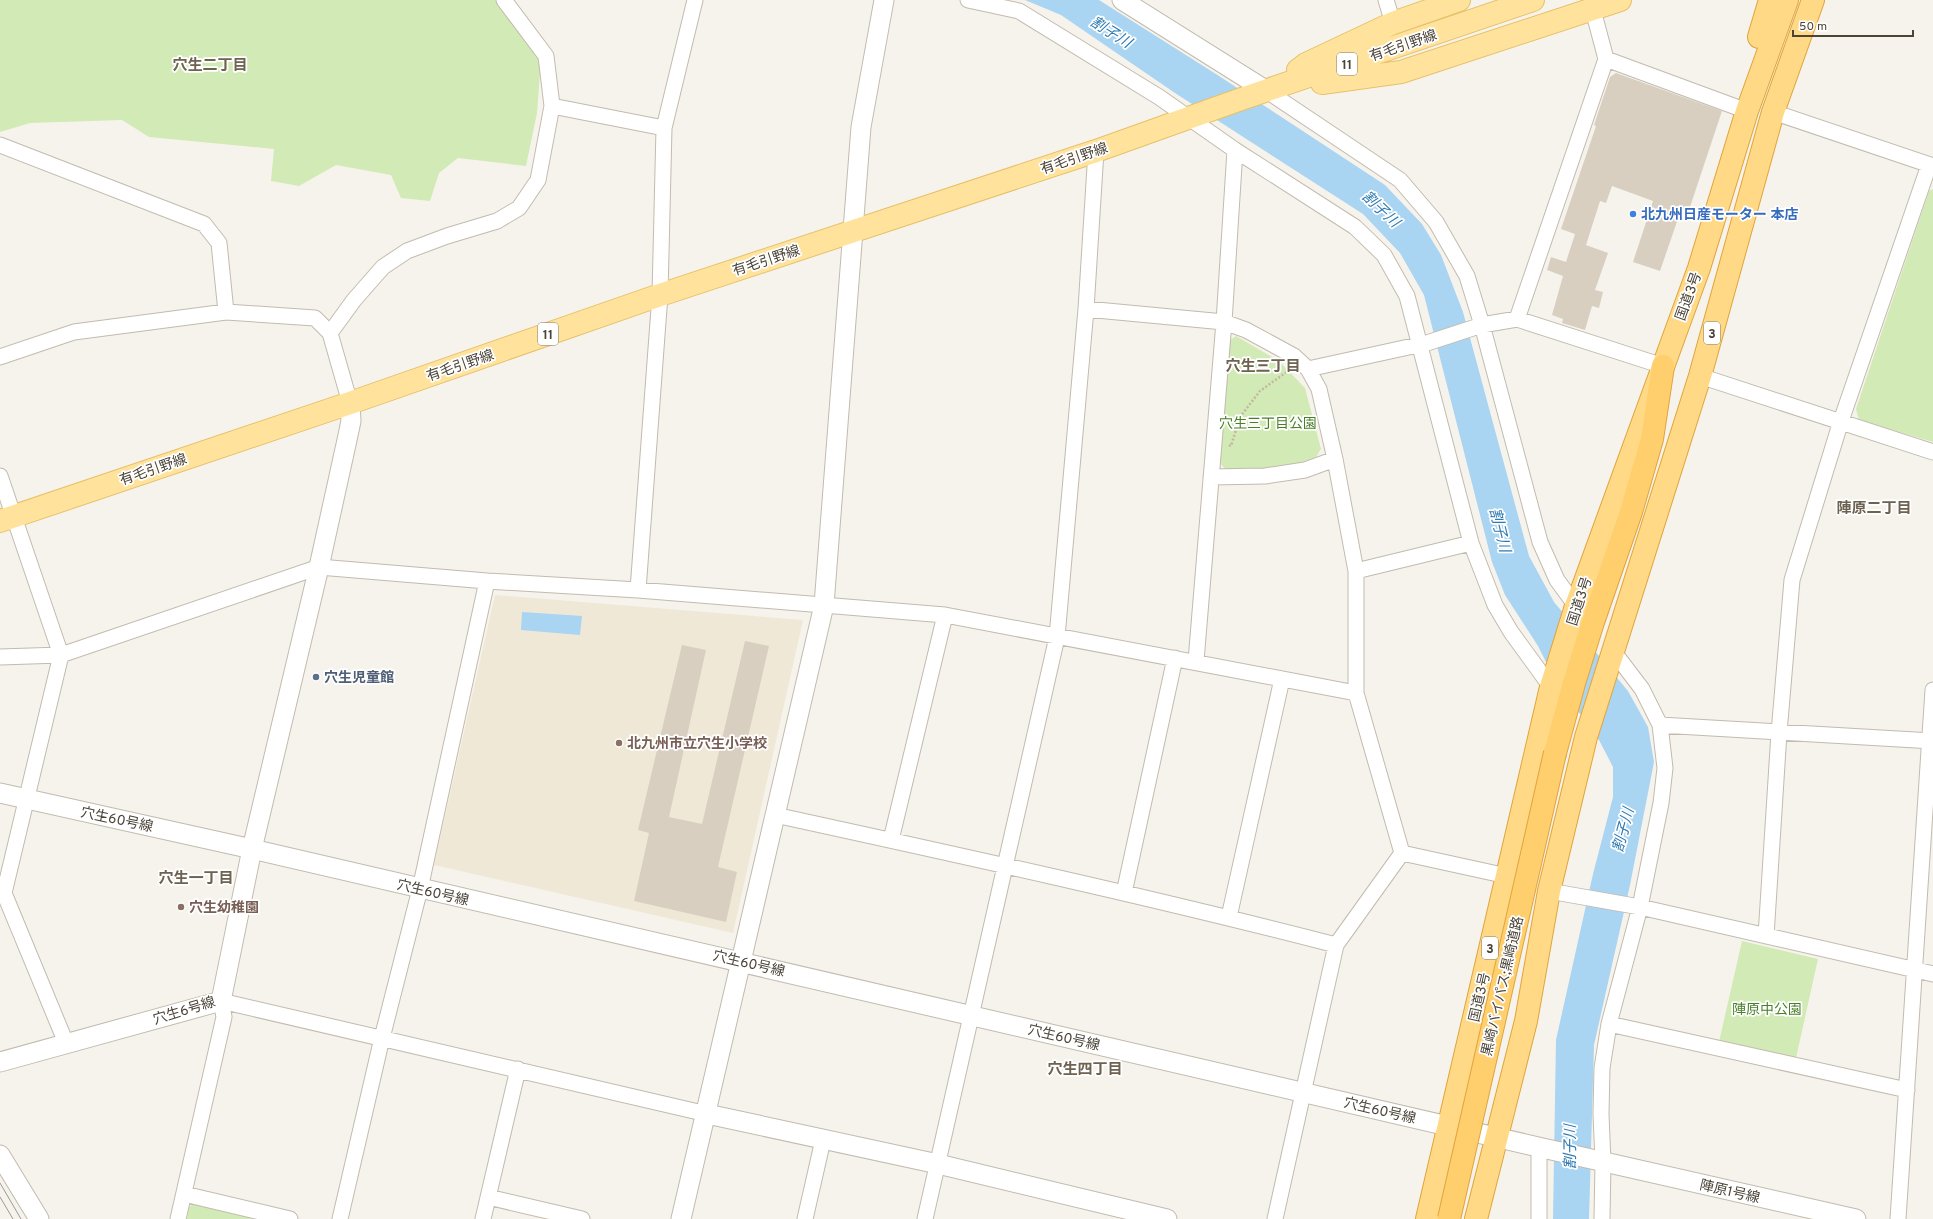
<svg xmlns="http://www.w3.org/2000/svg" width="1933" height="1219" font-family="Overpass,'Noto Sans JP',sans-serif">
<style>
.education{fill:#efe8d6}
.green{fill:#d2eab5}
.water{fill:#a9d4f2}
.building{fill:#d8cfc1}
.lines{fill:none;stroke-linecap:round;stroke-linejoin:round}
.minor-casing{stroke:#c2bbae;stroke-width:17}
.tertiary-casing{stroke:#c2bbae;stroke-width:21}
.primary-casing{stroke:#e6c16a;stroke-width:24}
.trunk-casing{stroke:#e0a43c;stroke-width:24}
.motorway-casing{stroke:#e0a43c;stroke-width:24}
.path{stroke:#c4b79f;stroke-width:2.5;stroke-dasharray:2 2;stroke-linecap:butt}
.minor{stroke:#fff;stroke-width:15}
.tertiary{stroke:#fff;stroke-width:19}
.primary{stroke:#ffe39c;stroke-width:22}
.trunk{stroke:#ffd985;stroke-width:22}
.motorway{stroke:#ffcf6e;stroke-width:22}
.tram{stroke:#9a9a9a;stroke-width:1}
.motorway-bridge-casing{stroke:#e0a43c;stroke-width:24;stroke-linecap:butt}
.motorway-bridge{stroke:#ffcf6e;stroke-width:22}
.shop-dot{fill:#3f7fe0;stroke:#fff;stroke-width:1.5}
.service-dot{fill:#5c6f8a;stroke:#fff;stroke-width:1.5}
.education-dot{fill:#8d6e63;stroke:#fff;stroke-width:1.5}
.labels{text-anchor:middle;stroke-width:3.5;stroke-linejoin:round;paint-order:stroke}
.shield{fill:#fff;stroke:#817c74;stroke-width:1}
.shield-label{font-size:13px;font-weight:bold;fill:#4b4439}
.street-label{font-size:14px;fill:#4b4439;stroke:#fff}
.shop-label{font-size:14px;font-weight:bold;fill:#366cbe;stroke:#fff;text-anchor:start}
.park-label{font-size:14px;fill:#4a7f2a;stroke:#fff}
.service-label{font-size:14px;font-weight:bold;fill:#4e5e75;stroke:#fff;text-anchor:start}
.education-label{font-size:14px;font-weight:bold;fill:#785e54;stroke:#fff;text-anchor:start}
.water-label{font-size:15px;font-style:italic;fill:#2e7ab2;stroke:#fff}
.neighbourhood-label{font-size:15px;font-weight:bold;fill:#6e6250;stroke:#fff}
</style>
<rect width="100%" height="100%" fill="#f6f3ec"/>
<!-- education -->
<path class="education" d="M495,595L803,620L733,933L434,865Z"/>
<!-- green -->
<path class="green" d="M0,0H498L541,59L537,113L526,166L458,158L439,173L430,201L401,198L391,175L336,165L299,186L271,181L274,149L149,137L122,120L30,123L0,132Z
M1933,189V442L1859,420L1856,409L1929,191Z
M1236,336L1279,361L1305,388L1321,449L1316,457L1284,468L1226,470L1220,463L1229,341Z
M1742,941L1818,959L1796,1058L1719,1042Z
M194,1204L262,1219H187L189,1207Z"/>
<!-- water -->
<path class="water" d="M1025,0H1099L1219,76L1385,185L1422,224L1441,255L1463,312L1529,556L1554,602L1628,691L1648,727L1654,762L1630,885L1594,1045L1589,1219H1553L1556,1040L1593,874L1613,797V767L1599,740L1554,678L1538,646L1505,595L1492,562L1424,295L1400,253L1363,214L1175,93L1061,15Z
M522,612L582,616L580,635L521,630Z"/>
<!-- building -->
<path class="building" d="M1616,73L1722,111L1688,213L1681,210L1660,271L1633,262L1653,201L1612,186L1606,203L1600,201L1586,245L1608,253L1595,290L1603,292L1599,308L1592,306L1585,330L1562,323L1563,319L1552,315L1563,276L1547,270L1551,257L1566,262L1575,234L1561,229L1596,126L1594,125L1610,77Z
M745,641L769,646L718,867L737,872L726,922L634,901L649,833L638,830L682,645L706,650L669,817L702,824Z"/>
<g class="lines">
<!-- minor casing -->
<g class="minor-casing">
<path id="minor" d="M968,0L1019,11L1159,97L1235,150L1355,227L1384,255L1407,296L1471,543L1495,605L1511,632L1551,687
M1386,0L1393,23
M1606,59L1747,111
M1267,91L1400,180L1436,222L1467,276L1482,325L1540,542L1557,580L1576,606
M552,106L664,128
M1773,112L1933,166
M0,145L204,224L219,243L226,312
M1086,309L1224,322L1246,330L1294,356L1308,369L1319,389L1335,459L1356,571V693L1402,853L1336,945L1275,1219
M1517,319L1606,59L1593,10
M330,333L354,300L383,267L407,251L447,236L497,221L519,208L538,180L552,106L546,56L504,0
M0,357L74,332L226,312L315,318L330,333L350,403
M1308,369L1427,343L1482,325L1517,319L1663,366
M1700,376L1933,452
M0,476L61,655L4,893L66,1043
M1211,477L1265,476L1305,470L1335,459
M1356,571L1471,543
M638,590L660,295L664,128L695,0
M0,657L61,655L319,567L487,581L638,590L945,615L1356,693
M1196,661L1224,322L1235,150
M1660,725L1933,741
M775,815C963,856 1150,897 1336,945
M891,840L945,615
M1402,853L1507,876
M1549,891L1640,907L1933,974
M1124,893L1175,658
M1229,917L1282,679
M1766,936L1779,733L1792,580L1841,421L1929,165
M1609,1024L1907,1090
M184,1194L290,1219
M488,1197L582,1219
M178,1219L224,1017L221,1001L707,1114
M340,1219L382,1038L420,889L487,581
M483,1219L518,1069
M805,1219L823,1140
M925,1219L1057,637L1086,309L1096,151
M1539,1219V1147
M1602,1219L1603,1162L1601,1114L1602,1068L1609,1024L1640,907L1661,803L1665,768L1660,725L1642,689L1613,651
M1898,1219L1933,690"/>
</g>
<!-- tertiary casing -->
<g class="tertiary-casing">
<path id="tertiary" d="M1122,0L1267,91
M0,793L252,849L1547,1149L1856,1219
M0,1062L221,1001L252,849L319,567L347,440L351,421L350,403
M707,1114L938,1164L1167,1219
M0,1155L39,1219
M681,1219L824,605L861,127L884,0"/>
</g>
<!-- primary casing -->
<g class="primary-casing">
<path id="primary" d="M1298,70L1306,64L1393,23L1459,0
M1322,83L1401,72L1620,0
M0,521L350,403L660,295L1096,151L1247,97L1533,0"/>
</g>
<!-- trunk casing -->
<g class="trunk-casing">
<path id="trunk" d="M1759,37L1770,0
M1427,1219L1551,687L1576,606L1699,268L1747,111L1787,0
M1476,1219L1526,1021L1549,891L1586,737L1700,376L1773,112L1813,0"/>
</g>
<!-- motorway casing -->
<g class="motorway-casing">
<path id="motorway" d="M1555,753L1574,683L1593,622L1631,512L1652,439L1663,366"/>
</g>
<!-- path -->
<path class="path" d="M1229,445L1231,446L1240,417L1260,391L1288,371"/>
<!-- minor -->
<use href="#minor" class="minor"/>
<!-- tertiary -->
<use href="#tertiary" class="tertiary"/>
<!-- primary -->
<use href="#primary" class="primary"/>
<!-- trunk -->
<use href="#trunk" class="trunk"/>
<!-- motorway -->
<use href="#motorway" class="motorway"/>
<!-- tram -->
<path class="tram" d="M0,1183L21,1219
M0,1197L13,1219"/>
<!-- motorway-bridge casing -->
<g class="motorway-bridge-casing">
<path id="motorway-bridge" d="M1449,1219L1555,753"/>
</g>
<!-- motorway-bridge -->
<use href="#motorway-bridge" class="motorway-bridge"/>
</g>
<!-- markers -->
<circle class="shop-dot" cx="1633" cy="214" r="4"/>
<circle class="service-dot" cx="316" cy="677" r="4"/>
<g class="education-dot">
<circle cx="619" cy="743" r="4"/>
<circle cx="181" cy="907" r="4"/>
</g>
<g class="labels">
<!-- shield labels -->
<g class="shield">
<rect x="1337" y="53" width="20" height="22" rx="3"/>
<rect x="1704" y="322" width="16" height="22" rx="3"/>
<rect x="538" y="323" width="20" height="22" rx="3"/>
<rect x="1482" y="937" width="16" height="22" rx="3"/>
</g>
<g class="shield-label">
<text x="1347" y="69">11</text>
<text x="1712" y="338">3</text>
<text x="548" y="339">11</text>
<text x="1490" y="953">3</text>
</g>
<!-- street labels -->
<g class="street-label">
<text transform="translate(1403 45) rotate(-19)" y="5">有毛引野線</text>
<text transform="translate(1074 158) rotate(-19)" y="5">有毛引野線</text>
<text transform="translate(766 260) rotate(-18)" y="5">有毛引野線</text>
<text transform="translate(1688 296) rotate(-70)" y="5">国道3号</text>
<text transform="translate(460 365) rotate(-19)" y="5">有毛引野線</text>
<text transform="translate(153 469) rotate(-19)" y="5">有毛引野線</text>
<text transform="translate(1579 601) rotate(-72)" y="5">国道3号</text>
<text transform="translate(117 819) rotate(12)" y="5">穴生60号線</text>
<text transform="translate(433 892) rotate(13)" y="5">穴生60号線</text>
<text transform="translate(749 963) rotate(13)" y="5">穴生60号線</text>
<text transform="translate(1502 986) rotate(-77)" y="5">黒崎バイパス;黒崎道路</text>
<text transform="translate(1479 997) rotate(-77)" y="5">国道3号</text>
<text transform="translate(184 1010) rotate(-17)" y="5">穴生6号線</text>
<text transform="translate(1064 1037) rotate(13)" y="5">穴生60号線</text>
<text transform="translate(1380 1110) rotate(13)" y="5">穴生60号線</text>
<text transform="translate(1730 1191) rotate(13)" y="5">陣原1号線</text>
</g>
<!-- shop labels -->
<g class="shop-label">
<text x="1641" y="219">北九州日産モーター 本店</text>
</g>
<!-- park labels -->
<g class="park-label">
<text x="1268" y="428">穴生三丁目公園</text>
<text x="1767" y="1014">陣原中公園</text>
</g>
<!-- service labels -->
<g class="service-label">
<text x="324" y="682">穴生児童館</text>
</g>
<!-- education labels -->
<g class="education-label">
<text x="627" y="748">北九州市立穴生小学校</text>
<text x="189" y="912">穴生幼稚園</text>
</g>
<!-- water labels -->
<g class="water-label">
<text transform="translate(1111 32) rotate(32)" y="5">割子川</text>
<text transform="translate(1381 209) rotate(43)" y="5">割子川</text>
<text transform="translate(1500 530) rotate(76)" y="5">割子川</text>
<text transform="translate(1623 830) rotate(-75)" y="5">割子川</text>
<text transform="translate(1570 1147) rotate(-90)" y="5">割子川</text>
</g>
<!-- neighbourhood labels -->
<g class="neighbourhood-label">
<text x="210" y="70">穴生二丁目</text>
<text x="1263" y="371">穴生三丁目</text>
<text x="1874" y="513">陣原二丁目</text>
<text x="196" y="883">穴生一丁目</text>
<text x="1085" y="1074">穴生四丁目</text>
</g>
</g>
<!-- scale -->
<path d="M1793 30v6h120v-6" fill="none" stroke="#4b4439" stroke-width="2"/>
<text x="1799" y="30" font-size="12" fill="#4b4439" stroke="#ffffff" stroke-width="3" paint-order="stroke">50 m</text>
</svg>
